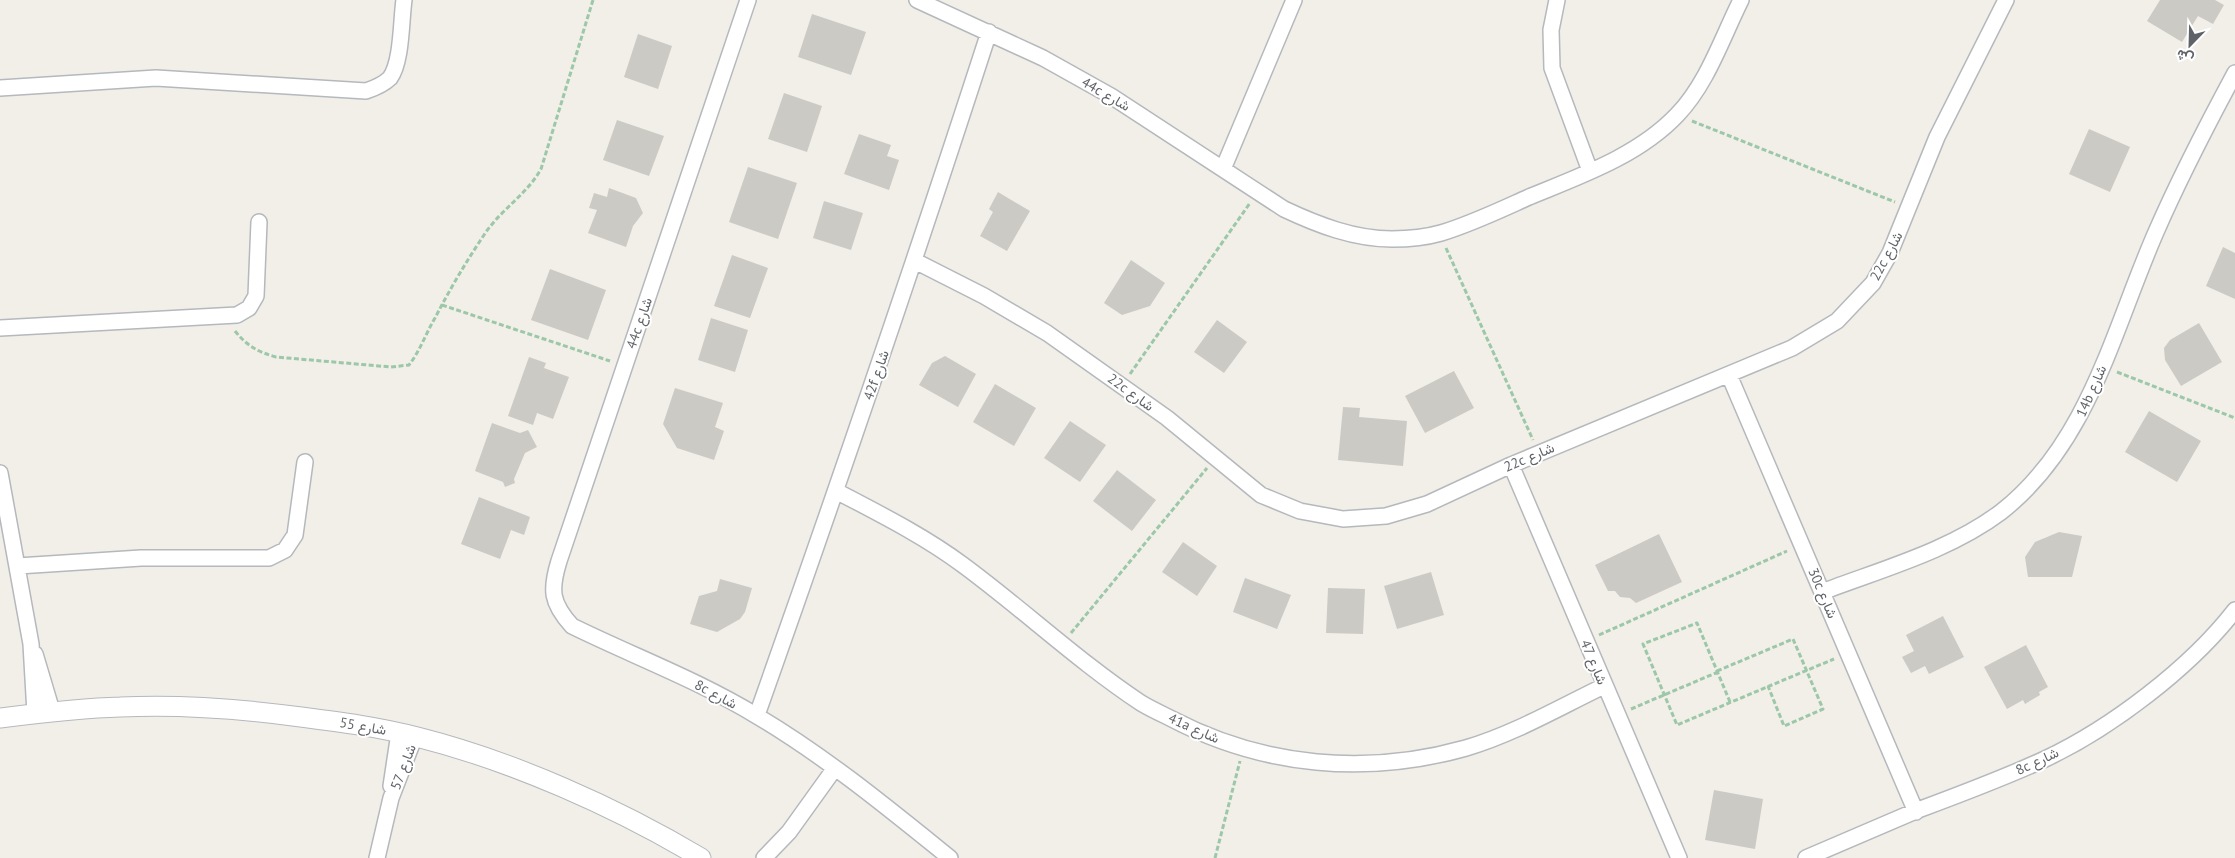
<svg xmlns="http://www.w3.org/2000/svg" width="2235" height="858" font-family="'PT Sans',Vazirmatn,sans-serif">
<style>
.building{fill:#cccac5}
.lines{fill:none;stroke-linecap:round;stroke-linejoin:round}
.minor-casing{stroke:#b5b8bc;stroke-width:18}
.tertiary-casing{stroke:#b5b8bc;stroke-width:21}
.path{stroke:#9cc7a9;stroke-width:3;stroke-dasharray:5 2.5;stroke-linecap:butt}
.minor{stroke:#fff;stroke-width:15}
.tertiary{stroke:#fff;stroke-width:19}
.labels{text-anchor:middle;stroke-width:4;stroke-linejoin:round;paint-order:stroke}
.street-label{font-size:14px;fill:#5f6368;stroke:#fff}
</style>
<rect width="100%" height="100%" fill="#f1efe8"/>
<!-- building -->
<path class="building" d="M2160,0H2215L2224,5L2213,24L2198,16L2182,42L2147,21Z
M812,14L866,32L851,75L798,57Z
M638,34L672,46L658,89L624,77Z
M784,93L822,106L807,152L768,139Z
M617,120L664,136L649,176L603,160Z
M2089,129L2130,147L2110,192L2069,174Z
M859,134L891,145L887,156L899,160L889,190L844,174Z
M748,167L797,183L778,239L729,222Z
M609,188L636,198L643,213L633,226L626,247L588,233L597,210L589,208L594,193L607,197Z
M998,192L1030,211L1007,251L980,236L993,212L989,209Z
M824,201L863,213L851,250L813,238Z
M2223,247L2235,253V299L2206,286Z
M732,255L768,268L750,318L714,306Z
M1131,260L1165,283L1150,306L1122,315L1104,303Z
M550,269L606,290L588,340L531,320Z
M711,318L748,330L735,372L698,360Z
M1217,320L1247,342L1224,373L1194,352Z
M2199,323L2222,362L2181,386L2165,360L2164,348L2170,340Z
M945,356L976,374L958,407L919,385L932,363Z
M529,357L546,363L544,368L569,377L553,419L537,413L533,425L508,416Z
M1454,371L1474,408L1425,433L1405,396Z
M995,384L1036,408L1014,446L973,422Z
M675,388L723,403L715,427L724,431L714,460L677,448L663,424Z
M1343,407L1360,408L1359,417L1407,421L1403,466L1338,460Z
M2149,411L2201,441L2177,482L2125,452Z
M1070,421L1106,445L1080,482L1044,458Z
M492,423L520,433L528,430L537,447L525,453L514,479L515,483L505,487L503,482L475,471Z
M1117,470L1156,500L1132,531L1093,501Z
M479,497L530,517L524,535L511,530L500,559L461,544Z
M2059,532L2082,536L2072,577H2028L2025,557L2035,542Z
M1659,534L1682,582L1636,603L1630,598L1620,597L1615,591H1608L1595,565Z
M1183,542L1217,566L1197,596L1162,572Z
M1431,572L1444,615L1397,629L1384,586Z
M1245,578L1291,595L1277,629L1233,612Z
M720,579L752,588L745,612L740,619L717,632L690,624L699,596L717,591Z
M1328,588L1365,589L1363,634L1326,633Z
M1943,616L1964,657L1929,674L1925,666L1911,673L1902,657L1914,651L1906,635Z
M2026,645L2048,687L2039,692L2040,695L2025,704L2023,700L2007,709L1984,667Z
M1714,790L1763,799L1755,849L1705,840Z"/>
<g class="lines">
<!-- minor casing -->
<g class="minor-casing">
<path id="minor" d="M748,0L559,561C550,590 551,603 572,626C633,656 698,680 757,716C826,757 888,808 950,858
M917,0L1043,58L1111,96L1284,209C1318,225 1354,239 1392,239C1407,239 1427,237 1441,233C1471,224 1500,210 1529,197C1580,176 1638,156 1677,115C1707,84 1722,38 1741,0
M1557,0L1551,30L1552,68L1590,171
M0,88L156,78L366,91C375,88 383,85 390,78C402,62 401,20 404,0
M1223,169L1294,0
M915,261L984,296L1047,333L1167,418L1261,495L1300,511L1343,519L1386,516L1427,504L1511,465L1792,348L1837,321L1873,283L1890,253L1937,137L2006,0
M0,328L237,315L249,308L256,296L259,222
M1729,375L1916,812
M1511,465L1679,858
M0,473L31,644L35,713
M836,491C880,514 924,536 963,565C1024,610 1079,662 1141,703C1151,709 1162,714 1172,719C1264,767 1367,776 1466,748C1514,734 1560,707 1604,686
M18,566L141,558H269L285,550L295,535L305,462
M1822,592C1882,569 1949,551 2001,512C2089,443 2113,330 2156,232C2180,177 2207,125 2235,73
M35,654L52,711
M757,715C837,489 915,261 989,32
M391,786L399,733
M377,858L391,798L415,736
M764,858L789,832L835,768
M1806,858C1844,842 1881,826 1918,810C1961,794 2004,778 2045,759C2111,728 2190,668 2235,610"/>
</g>
<!-- tertiary casing -->
<g class="tertiary-casing">
<path id="tertiary" d="M0,718C40,713 80,708 120,707C180,704 242,709 301,717C340,722 379,727 417,737C512,761 616,807 701,858"/>
</g>
<!-- path -->
<path class="path" d="M1692,121L1895,202
M1446,248L1533,440
M442,305L610,361
M235,331C247,346 258,352 276,357L391,367L409,365C420,351 426,333 435,318C450,289 467,260 486,232C502,209 527,194 541,169L593,0
M2117,372L2235,418
M1130,374L1250,203
M1071,633L1207,468
M1599,635L1787,551
M1717,671L1793,639L1823,709L1784,726L1768,686
M1730,702L1697,623L1643,644L1677,725C1729,703 1781,681 1834,659
M1631,709L1718,672
M1215,858L1240,761"/>
<!-- minor -->
<use href="#minor" class="minor"/>
<!-- tertiary -->
<use href="#tertiary" class="tertiary"/>
</g>
<g class="labels">
<!-- street labels -->
<g class="street-label">
<text transform="translate(1106 94) rotate(30)" y="5">44c شارع</text>
<text transform="translate(1886 256) rotate(-62)" y="5">22c شارع</text>
<text transform="translate(639 323) rotate(-71)" y="5">44c شارع</text>
<text transform="translate(876 375) rotate(-71)" y="5">42f شارع</text>
<text transform="translate(2091 391) rotate(-66)" y="5">14b شارع</text>
<text transform="translate(1131 392) rotate(36)" y="5">22c شارع</text>
<text transform="translate(1529 457) rotate(-23)" y="5">22c شارع</text>
<text transform="translate(1823 593) rotate(67)" y="5">30c شارع</text>
<text transform="translate(1594 662) rotate(67)" y="5">شارع 47</text>
<text transform="translate(716 694) rotate(28)" y="5">8c شارع</text>
<text transform="translate(363 726) rotate(10)" y="5">شارع 55</text>
<text transform="translate(1194 728) rotate(24)" y="5">41a شارع</text>
<text transform="translate(2037 761) rotate(-25)" y="5">8c شارع</text>
<text transform="translate(403 767) rotate(-69)" y="5">شارع 57</text>
</g>
</g>
<!-- north arrow -->
<g transform="translate(2190 45) rotate(203)" stroke="#ffffff" stroke-width="4" paint-order="stroke">
<path d="M0-4L9 19L0 12L-9 19Z" fill="#5f6368"/>
<text y="-8" font-size="14" font-weight="bold" text-anchor="middle" fill="#5f6368">ش</text>
</g>
</svg>
